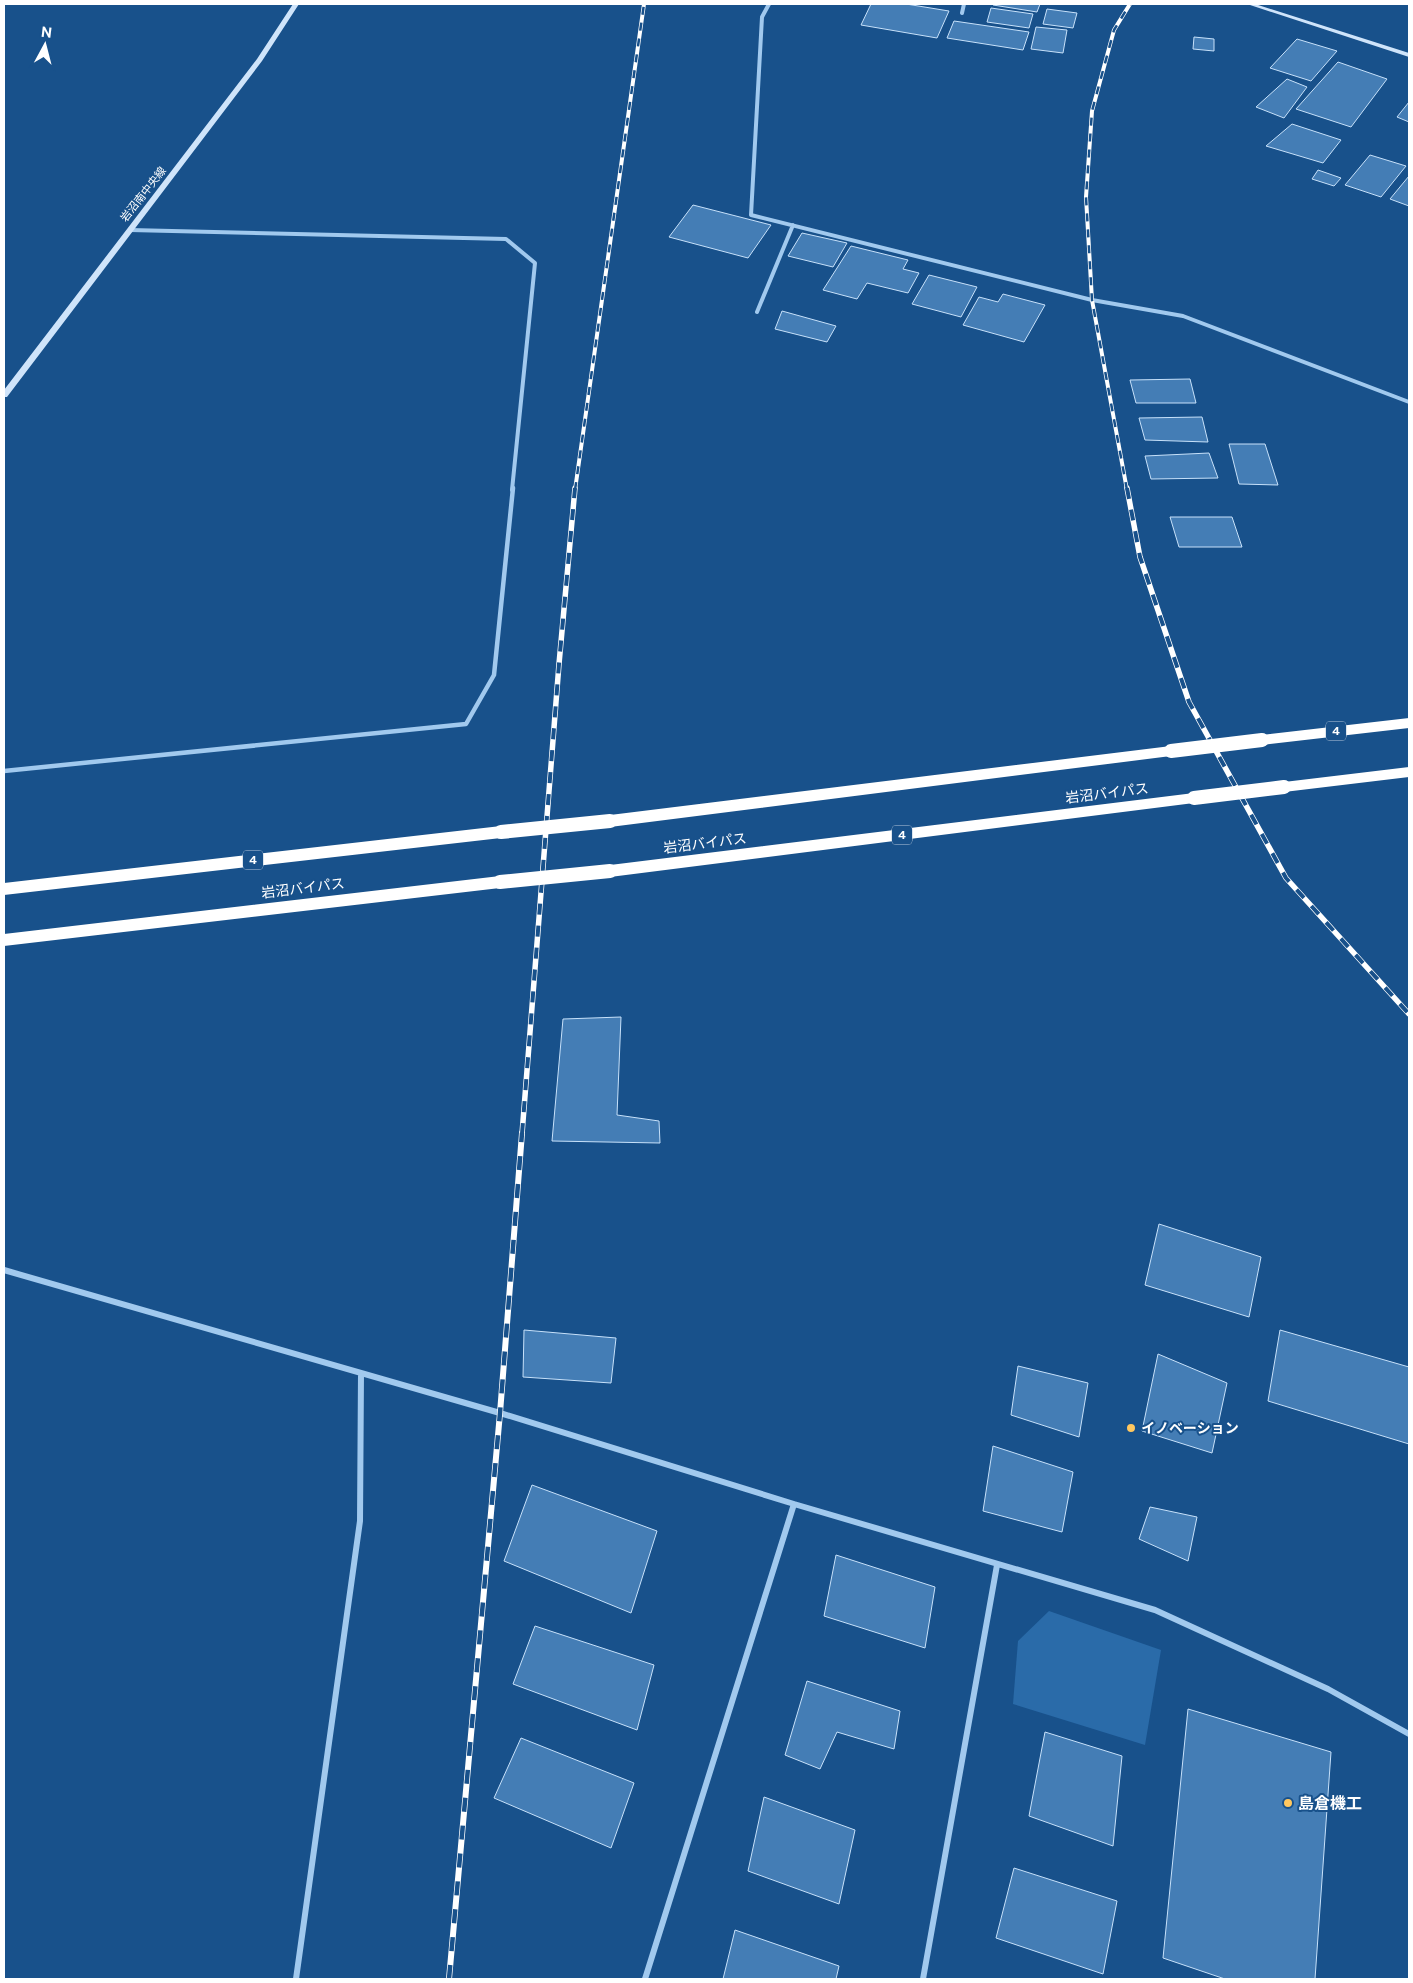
<svg xmlns="http://www.w3.org/2000/svg" width="1413" height="1983" font-family="'Public Sans','Noto Sans JP',sans-serif">
<style>
.green{fill:#2a6ba9}
.building{fill:#447db5;stroke:#c7e1fa}
.lines{fill:none;stroke-linecap:round;stroke-linejoin:round}
.street-far2{stroke:#a1c9ee;stroke-width:4}
.street-far1{stroke:#a1c9ee;stroke-width:4.5}
.street{stroke:#a1c9ee;stroke-width:6}
.secondary{fill:#cfe4fa;fill-rule:evenodd}
.highway{fill:#fff;fill-rule:evenodd}
.rail-far2-casing{stroke:#fff;stroke-width:4}
.rail-far1-casing{stroke:#fff;stroke-width:5.5}
.rail-casing{stroke:#fff;stroke-width:6}
.rail-far2{stroke:#18518b;stroke-width:2.5;stroke-dasharray:8;stroke-linecap:butt}
.rail-far1{stroke:#18518b;stroke-width:4;stroke-dasharray:11;stroke-linecap:butt}
.rail{stroke:#18518b;stroke-width:4.5;stroke-dasharray:14;stroke-linecap:butt}
.highway-bridge{stroke:#fff;stroke-width:14}
.poi-dot{fill:#ffc75f;stroke:#18518b;stroke-width:2}
.labels{text-anchor:middle;stroke-width:4;stroke-linejoin:round;paint-order:stroke}
.far-street-label{font-size:11px;fill:#fff;stroke:#18518b}
.shield{fill:#18518b;stroke:#bacbdc;stroke-width:1}
.shield-label{font-size:12px;font-weight:bold;fill:#fff}
.street-label{font-size:14px;fill:#fff;stroke:#18518b}
.poi-label{font-size:14px;font-weight:bold;fill:#fff;stroke:#18518b;text-anchor:start}
.near-poi-label{font-size:16px;font-weight:bold;fill:#fff;stroke:#18518b;text-anchor:start}
</style>
<rect width="100%" height="100%" fill="#18518b"/>
<!-- green -->
<path class="green" d="M1049,1611L1161,1650L1145,1745L1013,1704L1018,1641Z"/>
<!-- building -->
<path class="building" d="M871,4H906L949,11L937,38L861,25Z
M993,4H1040L1037,12L993,5Z
M991,8L1033,14L1029,28L987,22Z
M1047,9L1077,13L1073,28L1043,24Z
M954,21L1029,32L1023,50L947,38Z
M1036,27L1067,30L1063,53L1031,49Z
M1194,37L1214,39V51L1193,49Z
M1297,39L1337,51L1311,81L1270,68Z
M1338,62L1387,79L1351,127L1296,109Z
M1287,79L1307,87L1284,118L1256,107Z
M1409,102V122L1397,117Z
M1292,124L1341,140L1323,163L1266,146Z
M1370,155L1406,166L1381,197L1345,185Z
M1318,170L1341,178L1334,186L1312,179Z
M1409,176V206L1390,199Z
M693,205L771,225L748,258L669,237Z
M802,233L847,243L833,267L788,256Z
M851,246L908,260L903,269L919,273L908,293L867,283L857,299L823,290Z
M929,275L977,287L961,317L912,304Z
M1003,294L1045,305L1024,342L963,325L979,297L998,302Z
M782,311L836,326L827,342L775,329Z
M1190,379L1196,403H1136L1130,380Z
M1202,417L1208,442L1145,440L1139,418Z
M1229,444H1265L1278,485L1239,484Z
M1209,453L1218,478L1151,479L1145,456Z
M1170,517H1232L1242,547H1179Z
M621,1017L617,1115L659,1121L660,1143L552,1141L563,1019Z
M1159,1224L1261,1257L1249,1317L1145,1285Z
M524,1330L616,1338L611,1383L523,1377Z
M1280,1330L1409,1367V1444L1268,1401Z
M1158,1354L1227,1383L1212,1453L1142,1431Z
M1018,1366L1088,1383L1079,1437L1011,1415Z
M993,1446L1073,1472L1062,1532L983,1511Z
M532,1485L657,1531L631,1613L504,1561Z
M1150,1507L1197,1517L1188,1561L1139,1539Z
M836,1555L935,1587L925,1648L824,1616Z
M535,1626L654,1665L637,1730L513,1684Z
M807,1681L900,1711L894,1749L837,1732L820,1769L785,1755Z
M1188,1709L1331,1752L1315,1979H1225L1163,1958Z
M1045,1732L1122,1756L1113,1846L1029,1816Z
M521,1738L634,1783L611,1848L494,1798Z
M764,1797L855,1830L839,1904L748,1871Z
M1014,1868L1117,1901L1103,1974L996,1938Z
M735,1930L839,1966L836,1979H723Z"/>
<g class="lines">
<!-- street-far2 -->
<path class="street-far2" d="M769,4L762,17L751,215L1092,300L1183,316L1409,402
M962,13L964,4
M130,230L506,239L535,263L512,490
M757,312L793,225"/>
<!-- street-far1 -->
<path class="street-far1" d="M4,771L466,724L494,675L513,488"/>
<!-- street -->
<path class="street" d="M4,1270L500,1413L794,1504L1155,1610L1328,1689L1409,1734
M296,1979L360,1521L361,1373
M645,1979L794,1504
M923,1979L997,1565"/>
<!-- secondary -->
<path class="secondary" d="M293,4H299L262,61L7,397H4V390L257,59Z
M1247,4H1255L1409,53V57Z"/>
<!-- highway -->
<path class="highway" d="M1409,718V728L1262,745L1257,744L1255,740L1257,736L1262,735Z
M1171,746L1176,747L1178,751L1176,755L1171,756L610,827L605,825L603,821L605,817L610,815Z
M1409,767V777L1284,792L1279,791L1277,787L1279,783L1284,782Z
M1194,793L1199,794L1201,798L1199,802L1194,803L610,877L605,875L603,871L605,867L610,865Z
M501,826L506,828L508,832L506,836L501,838L4,895V883Z
M500,876L505,878L507,882L505,886L500,888L4,946V934Z"/>
<!-- rail-far2 casing -->
<g class="rail-far2-casing">
<path id="rail-far2" d="M575,490L644,4
M1127,490L1092,300L1086,197L1092,111L1114,30L1130,4"/>
</g>
<!-- rail-far1 casing -->
<g class="rail-far1-casing">
<path id="rail-far1" d="M1127,488L1140,557L1189,702L1286,878L1409,1014
M522,1134L559,664L575,488"/>
</g>
<!-- rail casing -->
<g class="rail-casing">
<path id="rail" d="M449,1979L500,1413L522,1133"/>
</g>
<!-- rail-far2 -->
<use href="#rail-far2" class="rail-far2"/>
<!-- rail-far1 -->
<use href="#rail-far1" class="rail-far1"/>
<!-- rail -->
<use href="#rail" class="rail"/>
<!-- highway-bridge -->
<path class="highway-bridge" d="M1171,751L1262,740
M1194,798L1284,787
M501,832L610,821
M500,882L610,871"/>
</g>
<!-- markers -->
<g class="poi-dot">
<circle cx="1131" cy="1428" r="5"/>
<circle cx="1288" cy="1803" r="5"/>
</g>
<g class="labels">
<!-- far-street labels -->
<g class="far-street-label">
<text transform="translate(143 194) rotate(-52)" y="4">岩沼南中央線</text>
</g>
<!-- shield labels -->
<g class="shield">
<rect x="1326" y="721.5" width="20" height="19" rx="4"/>
<rect x="892" y="825.5" width="20" height="19" rx="4"/>
<rect x="243" y="850.5" width="20" height="19" rx="4"/>
</g>
<g class="shield-label">
<text x="1336" y="735">4</text>
<text x="902" y="839">4</text>
<text x="253" y="864">4</text>
</g>
<!-- street labels -->
<g class="street-label">
<text transform="translate(1107 793) rotate(-7)" y="5">岩沼バイパス</text>
<text transform="translate(705 843) rotate(-7)" y="5">岩沼バイパス</text>
<text transform="translate(303 888) rotate(-7)" y="5">岩沼バイパス</text>
</g>
<!-- poi labels -->
<g class="poi-label">
<text x="1141" y="1433">イノベーション</text>
</g>
<!-- near-poi labels -->
<g class="near-poi-label">
<text x="1298" y="1809">島倉機工</text>
</g>
</g>
<!-- border -->
<rect width="1413" height="1983" fill="none" stroke="#ffffff" stroke-width="10"/>
<!-- north arrow -->
<g transform="translate(45 45) rotate(7)" stroke="#18518b" stroke-width="4" paint-order="stroke">
<path d="M0-4L9 19L0 12L-9 19Z" fill="#ffffff"/>
<text y="-8" font-size="14" font-weight="bold" text-anchor="middle" fill="#ffffff">N</text>
</g>
</svg>
